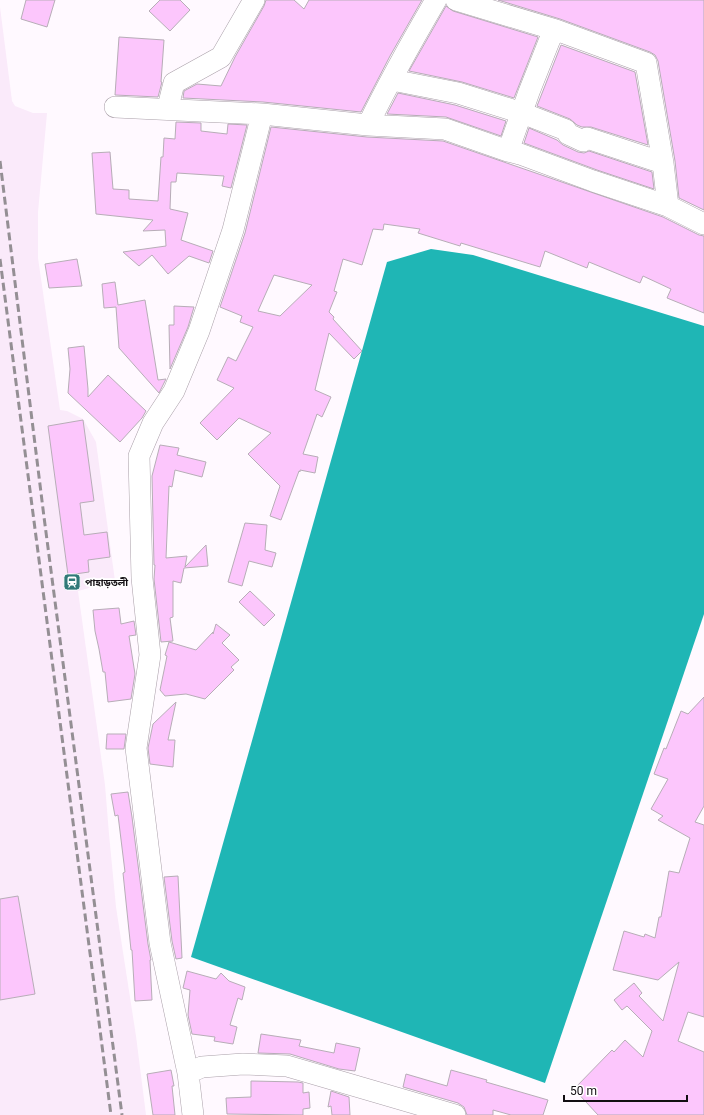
<svg xmlns="http://www.w3.org/2000/svg" width="704" height="1115" font-family="Roboto,'Noto Sans Bengali',sans-serif">
<style>
.built{fill:#faeafa}
.water{fill:#1fb6b5}
.building{fill:#fcc6fc;stroke:#b7adb7;fill-rule:evenodd}
.lines{fill:none;stroke-linecap:round;stroke-linejoin:round}
.minor-casing{stroke:#aaa0a9;stroke-width:22}
.minor{stroke:#fff;stroke-width:21}
.rail{stroke:#948f94;stroke-width:3;stroke-dasharray:8 4;stroke-linecap:butt}
.labels{text-anchor:middle;stroke-width:3.5;stroke-linejoin:round;paint-order:stroke}
.poi-label{font-size:10px;font-weight:bold;fill:#120e12;stroke:#fff;text-anchor:start}
</style>
<rect width="100%" height="100%" fill="#fff9ff"/>
<!-- built -->
<path class="built" d="M0,7L12,101L15,106L33,113H47L38,212V258L60,410L67,411L83,419L96,442L115,581L78,591L105,785L109,834L116,907L136,1036L146,1115H0Z"/>
<!-- water -->
<path class="water" d="M431,249L473,255L704,326V614L545,1083L191,957L387,262Z"/>
<!-- building -->
<path class="building" d="M26,0H55L47,27L21,19Z
M160,0H180L190,10L170,31L149,11Z
M266,0H294L304,9L309,0H422L390,56L361,112L263,102L183,98L184,91L197,84L221,86L235,57L264,6Z
M498,0H704V210L679,198L675,161L658,61L655,55L650,52L560,19Z
M446,6L453,11L538,37L514,98L462,82L409,71Z
M119,37L164,40L161,82H162L158,97L115,95Z
M561,45L635,72L648,145L591,127H582L577,125L570,119L537,106Z
M398,93L455,105L506,121L501,136L446,117L387,114Z
M176,122L201,123V131L227,134L228,124L247,125L231,188L222,186L224,176L177,173L176,182H171L170,209L188,213L181,240L213,251L209,263L189,256L168,274L152,255L139,266L123,252L166,246L165,230L143,231L153,220L96,214L92,153L110,152L113,189L129,190V199L158,201L161,157H163L164,138L175,139Z
M271,127L367,137L443,141L663,217L699,235L704,236V313L667,298L671,289L643,276L640,283L589,262L587,268L545,251L540,267L461,243L460,246L418,233L420,229L384,224L383,230L373,229L362,265L343,259L334,291L337,292L329,312L334,317L333,319L362,351L354,359L329,333L315,390L331,397L322,417L317,414L303,454L318,457L315,473L300,470V472L299,471L281,520L270,516L280,486L248,454L271,433L239,418L217,440L200,423L234,388L217,380L228,357L236,361L253,327L240,322L242,316L220,307L245,233ZM274,275L312,285L280,316L258,311Z
M529,128L557,140L563,145L578,152L584,153L589,151L652,172L654,189L597,170L524,143Z
M77,259L82,286L49,288L45,264Z
M115,282L118,305L145,300L158,380L166,379L159,393L119,348L116,307L104,308L102,284Z
M174,306L194,307L188,327L170,369L169,325H174Z
M84,346L88,389V397L108,375L146,411L142,418L120,442L68,393L70,369L68,348Z
M83,420L94,501L80,503L84,535L107,532L110,557L88,560L89,572L68,575L48,426Z
M160,445L179,448L177,455L206,462L202,477L175,470L172,487L169,486L166,558L187,556L185,567L206,545L208,566L184,568L181,583L173,581V617L170,618L173,641L161,642L154,579L155,565H154L152,476Z
M245,523L267,525L265,550L276,553L272,567L249,561L242,586L228,582Z
M250,591L275,615L264,626L239,602Z
M119,608L121,624L134,621L136,635L129,636L135,674L131,699L108,702L105,672H103L99,649L95,631L93,610Z
M216,624L230,635L222,643L239,660L231,667L234,670L205,699L186,694L165,696L160,690L167,656L165,655L169,642L196,650L213,632V634Z
M704,697V806L695,822L704,825V1017L688,1012L678,1041L704,1052V1115H598L574,1089L612,1050L614,1052L625,1040L643,1057L652,1031L627,1006L622,1010L614,1000L634,983L642,993L639,996L663,1021L679,962L658,980L613,970L624,931L644,937L645,934L655,938L659,917H661L669,871L679,873L690,838L658,820L663,816L651,809L668,779L654,774L664,748L666,749L681,711L688,714Z
M176,702L168,740H175L173,767L150,764L148,748L153,724Z
M107,734H126L124,749H106Z
M128,792L132,817L148,944L151,960H150L152,1000L135,1001L132,950H131L123,873L125,872L118,815L115,816L111,794Z
M178,876L182,958L176,959L172,941L164,877Z
M18,896L35,994L0,1000V899Z
M187,971L216,979L221,973L229,981L245,987L242,1000L238,998L230,1025L237,1027L233,1044L214,1041L215,1037L192,1034L188,1015L190,990L183,988Z
M261,1034L301,1040L299,1046L334,1053L336,1043L360,1048L355,1071L339,1069L290,1054L258,1053Z
M171,1070L174,1086H172L175,1115H153L147,1074Z
M451,1070L487,1080L486,1082L548,1100L543,1115H511L493,1110V1115H467L464,1107L458,1103L403,1087L406,1074L447,1086Z
M251,1081L298,1082L303,1083V1093L309,1092L310,1108L303,1109V1115L227,1114L226,1098L251,1097Z
M331,1091L349,1097L350,1115H332L331,1106L328,1107Z"/>
<g class="lines">
<!-- minor casing -->
<g class="minor-casing">
<path id="minor" d="M456,0L556,30L646,63L663,163L668,206
M392,80L458,93L522,113L566,130L568,134L583,141L587,138L663,163
M115,107L262,114L368,125L445,129L508,151L520,154L593,181L668,206L704,224
M171,109L170,99L174,83L221,57L254,0
M368,125C389,82 412,41 436,0
M508,151L529,92L550,39L556,30
M188,1073L160,943L136,748L150,655L142,578L139,456L153,423L174,391L199,331L233,230L262,114
M193,1115L188,1073L202,1067L243,1064L287,1066L455,1115"/>
</g>
<!-- minor -->
<use href="#minor" class="minor"/>
<!-- rail -->
<path class="rail" d="M0,161L44,517L122,1115
M0,259L111,1115"/>
</g>
<!-- icons -->
<defs>
<g id="station-square" transform="scale(0.9)"><rect x="-9" y="-9" width="18" height="18" rx="4" fill="#307978" stroke="#fff"/><path d="M-3-6H3Q5-6 5-4V2Q5 4 3 4L4.5 6H3L1.5 4h-3L-3 6H-4.5L-3 4Q-5 4-5 2V-4Q-5-6-3-6ZM-3.5-4v3h7v-3ZM-3.5 1v1.5H-2V1ZM2 1v1.5H3.5V1Z" fill="#fff"/></g>
</defs>
<g fill-rule="evenodd">
<use href="#station-square" x="72" y="582"/>
</g>
<g class="labels">
<!-- poi labels -->
<g class="poi-label">
<text x="85" y="586">পাহাড়তলী</text>
</g>
</g>
<!-- scale -->
<path d="M564 1095v6h123v-6" fill="none" stroke="#120e12" stroke-width="2"/>
<text x="570" y="1095" font-size="12" fill="#120e12" stroke="#ffffff" stroke-width="3" paint-order="stroke">50 m</text>
</svg>
